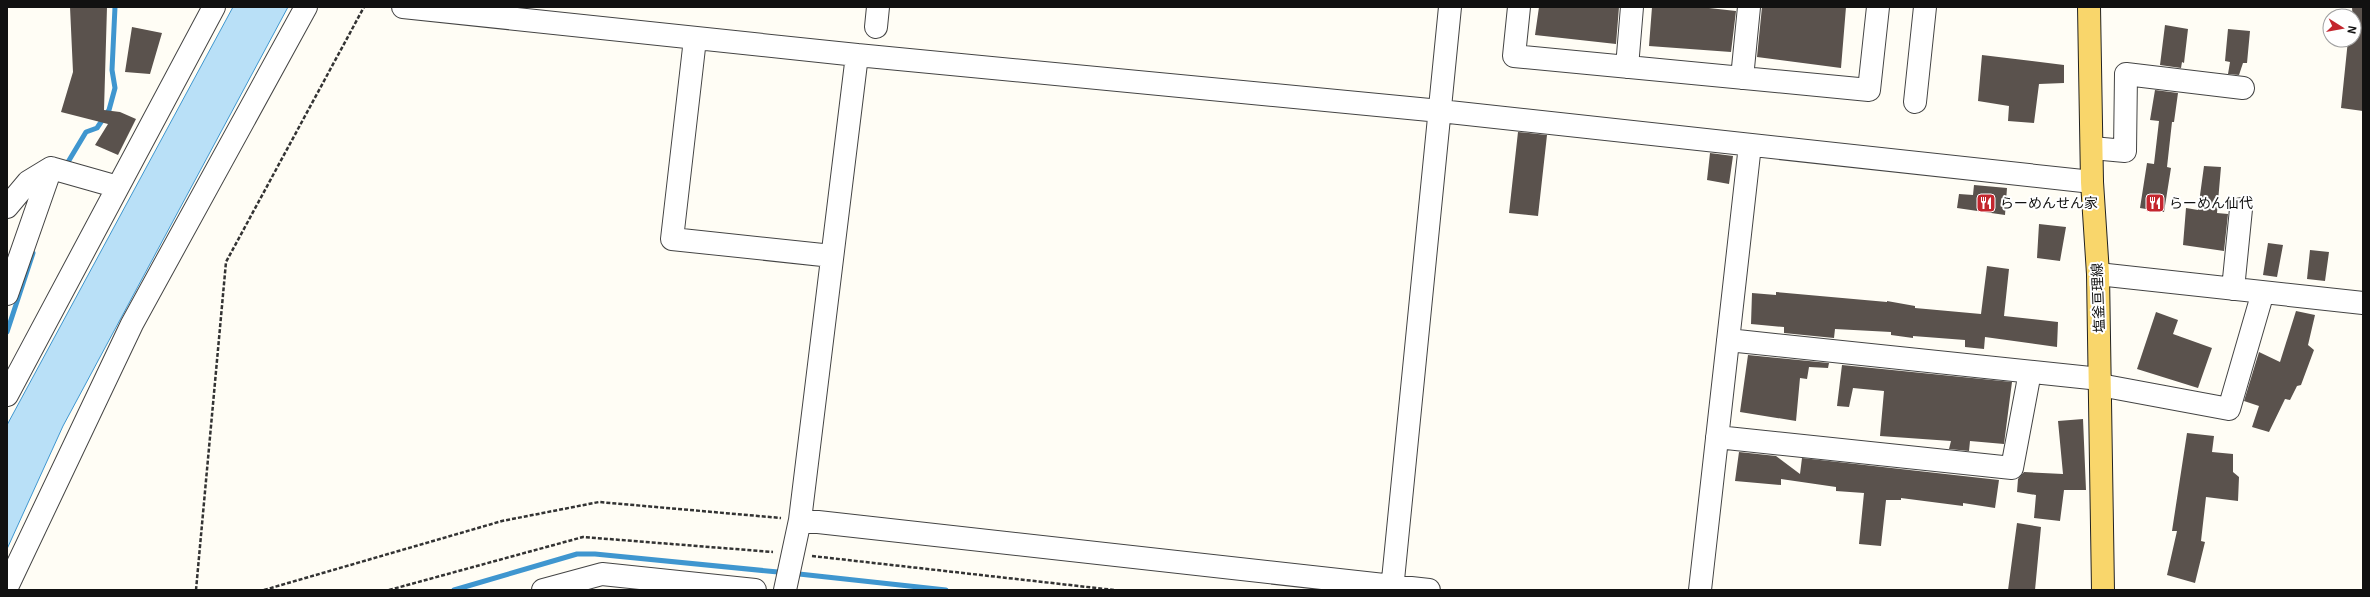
<svg xmlns="http://www.w3.org/2000/svg" width="2370" height="597" font-family="Georgia,'Noto Sans JP',serif">
<style>
.water{fill:#b9e0f7;stroke:#3f96cf}
.lines{fill:none;stroke-linecap:round;stroke-linejoin:round}
.stream{stroke:#3f96cf;stroke-width:5}
.building{fill:#5a524d}
.minor-casing{stroke:#444;stroke-width:24}
.major-casing{stroke:#222;stroke-width:24}
.path{stroke:#333;stroke-width:2.5;stroke-dasharray:4 2;stroke-linecap:butt}
.minor{stroke:#fff;stroke-width:22}
.major{stroke:#f9d66b;stroke-width:22}
.labels{text-anchor:middle;stroke-width:4;stroke-linejoin:round;paint-order:stroke}
.poi-label{font-size:14px;fill:#111;stroke:#fff;text-anchor:start}
.street-label{font-size:14px;fill:#111;stroke:#fff}
</style>
<rect width="100%" height="100%" fill="#fffdf5"/>
<!-- water -->
<path class="water" d="M233,7H288L63,426L7,549V425Z"/>
<g class="lines">
<!-- stream -->
<path class="stream" d="M65,167L86,132L97,128L109,110L115,88L112,70L115,7
M7,332L33,253
M799,574L946,590
M454,590L577,554H595L778,572"/>
</g>
<!-- building -->
<path class="building" d="M70,7H107L104,110L120,112L136,119L118,155L95,145L108,124L61,112L73,72Z
M1539,7H1619L1616,44L1535,35Z
M1652,7H1700L1736,11L1731,52L1649,46Z
M1762,7H1846L1841,68L1757,57Z
M2352,7H2363V111L2341,108L2348,40H2354Z
M2165,25L2188,29L2184,63L2182,62L2181,68L2160,65Z
M132,27L162,33L150,74L125,72Z
M2228,29L2250,31L2247,63H2243L2239,75L2228,74L2230,62L2225,61Z
M1982,55L2064,65V83L2039,84L2034,123L2008,121L2009,106L1978,101Z
M2155,90L2178,93L2174,122H2172L2167,167L2171,168L2164,212L2140,208L2147,163L2154,164L2159,121L2150,120Z
M1518,132L1547,135L1538,216L1509,213Z
M1710,153L1733,156L1729,184L1707,180Z
M2204,166L2221,167L2217,213L2228,214L2224,251L2183,245L2186,208L2198,210Z
M1974,185L2007,188L2005,215L1957,208L1959,194L1973,195Z
M2039,224L2066,227L2060,261L2037,258Z
M2268,243L2283,245L2277,277L2263,275Z
M2310,250L2329,252L2325,281L2307,279Z
M1987,266L2009,269L2004,316L2058,322L2057,347L1985,337L1984,349L1965,347V340L1913,336V338L1891,335V332L1835,329L1834,338L1784,333V327L1751,324L1752,293L1776,295V292L1887,302V301L1915,306V308L1981,314Z
M2296,311L2315,315L2308,345L2314,350L2301,385L2297,386L2290,400L2285,399L2269,432L2252,427L2259,406L2244,401L2259,352L2280,362Z
M2156,312L2178,320L2173,334L2212,348L2198,388L2137,369Z
M1748,355L1829,363L1828,368L1809,367L1807,379L1800,378L1796,421L1740,412Z
M1842,365L2012,382L2004,444L1970,441L1969,451L1949,449L1951,441L1880,436L1884,391L1853,388L1849,407L1837,406Z
M2083,419L2086,490H2064L2060,521L2034,518L2036,495L2017,492L2018,479L2024,472L2063,474L2058,421Z
M2187,433L2214,436L2212,452L2233,454V472L2239,477L2238,501L2206,497L2201,541L2205,542L2195,583L2167,575L2177,531H2172Z
M1739,452L1776,456L1800,474L1802,458L1999,480L1995,508L1963,503V506L1901,498V500H1886L1881,546L1859,544L1864,493L1836,491V487L1781,479V485L1735,481Z
M2017,523L2041,527L2035,590H2008Z"/>
<g class="lines">
<!-- minor casing -->
<g class="minor-casing">
<path id="minor" d="M403,7L857,55L1440,111L2092,182
M1519,7L1514,56L1869,90L1878,7
M876,27L878,7
M695,39L672,239L832,256
M1627,67L1632,7
M1742,78L1749,7
M1915,102L1925,7
M2092,148L2125,151L2126,74L2243,88
M7,207L28,182L51,168L118,187
M2098,274L2363,303
M2233,289L2241,209
M7,294L51,168
M1728,340L2100,379
M2100,385L2229,409L2263,292
M7,395L214,7
M1717,437L2012,468L2030,372
M800,520L1429,590
M7,587L132,324L306,7
M543,590L602,574L755,590
M785,590L800,520L857,55
M1392,590L1450,7
M1700,590L1750,145"/>
</g>
<!-- major casing -->
<g class="major-casing">
<path id="major" d="M2089,7L2092,182L2098,274L2103,590"/>
</g>
<!-- path -->
<path class="path" d="M812,556L1114,590
M196,590L226,262L364,7
M264,590L502,521L599,502L781,518
M389,590L583,537L773,552"/>
<!-- minor -->
<use href="#minor" class="minor"/>
<!-- major -->
<use href="#major" class="major"/>
</g>
<!-- icons -->
<defs>
<g id="restaurant-square" transform="scale(1)"><rect x="-9" y="-9" width="18" height="18" rx="4" fill="#c4262e" stroke="#fff"/><path d="M-5-6h1v4h1v-4h1v4h1v-4h1v5L-1.5 .5V6h-2V.5L-5-1ZM5-6V6H3V1.5H1.5Q1.5-4 5-6Z" fill="#fff"/></g>
</defs>
<g fill-rule="evenodd">
<use href="#restaurant-square" x="1986" y="203"/>
<use href="#restaurant-square" x="2155" y="203"/>
</g>
<g class="labels">
<!-- poi labels -->
<g class="poi-label">
<text x="2000" y="208">らーめんせん家</text>
<text x="2169" y="208">らーめん仙代</text>
</g>
<!-- street labels -->
<g class="street-label">
<text transform="translate(2098 298) rotate(-92)" y="5">塩釜亘理線</text>
</g>
</g>
<!-- border -->
<rect width="2370" height="597" fill="none" stroke="#111111" stroke-width="16"/>
<!-- north arrow -->
<g transform="translate(2342 28) rotate(101)"><circle r="19" fill="#ffffff" stroke="#a0a0a0"/>
<path d="M0-3L7 15L0 10L-7 15Z" fill="#c4262e"/>
<text y="-6" font-size="11" font-weight="bold" text-anchor="middle" fill="#111111">N</text>
</g>
</svg>
